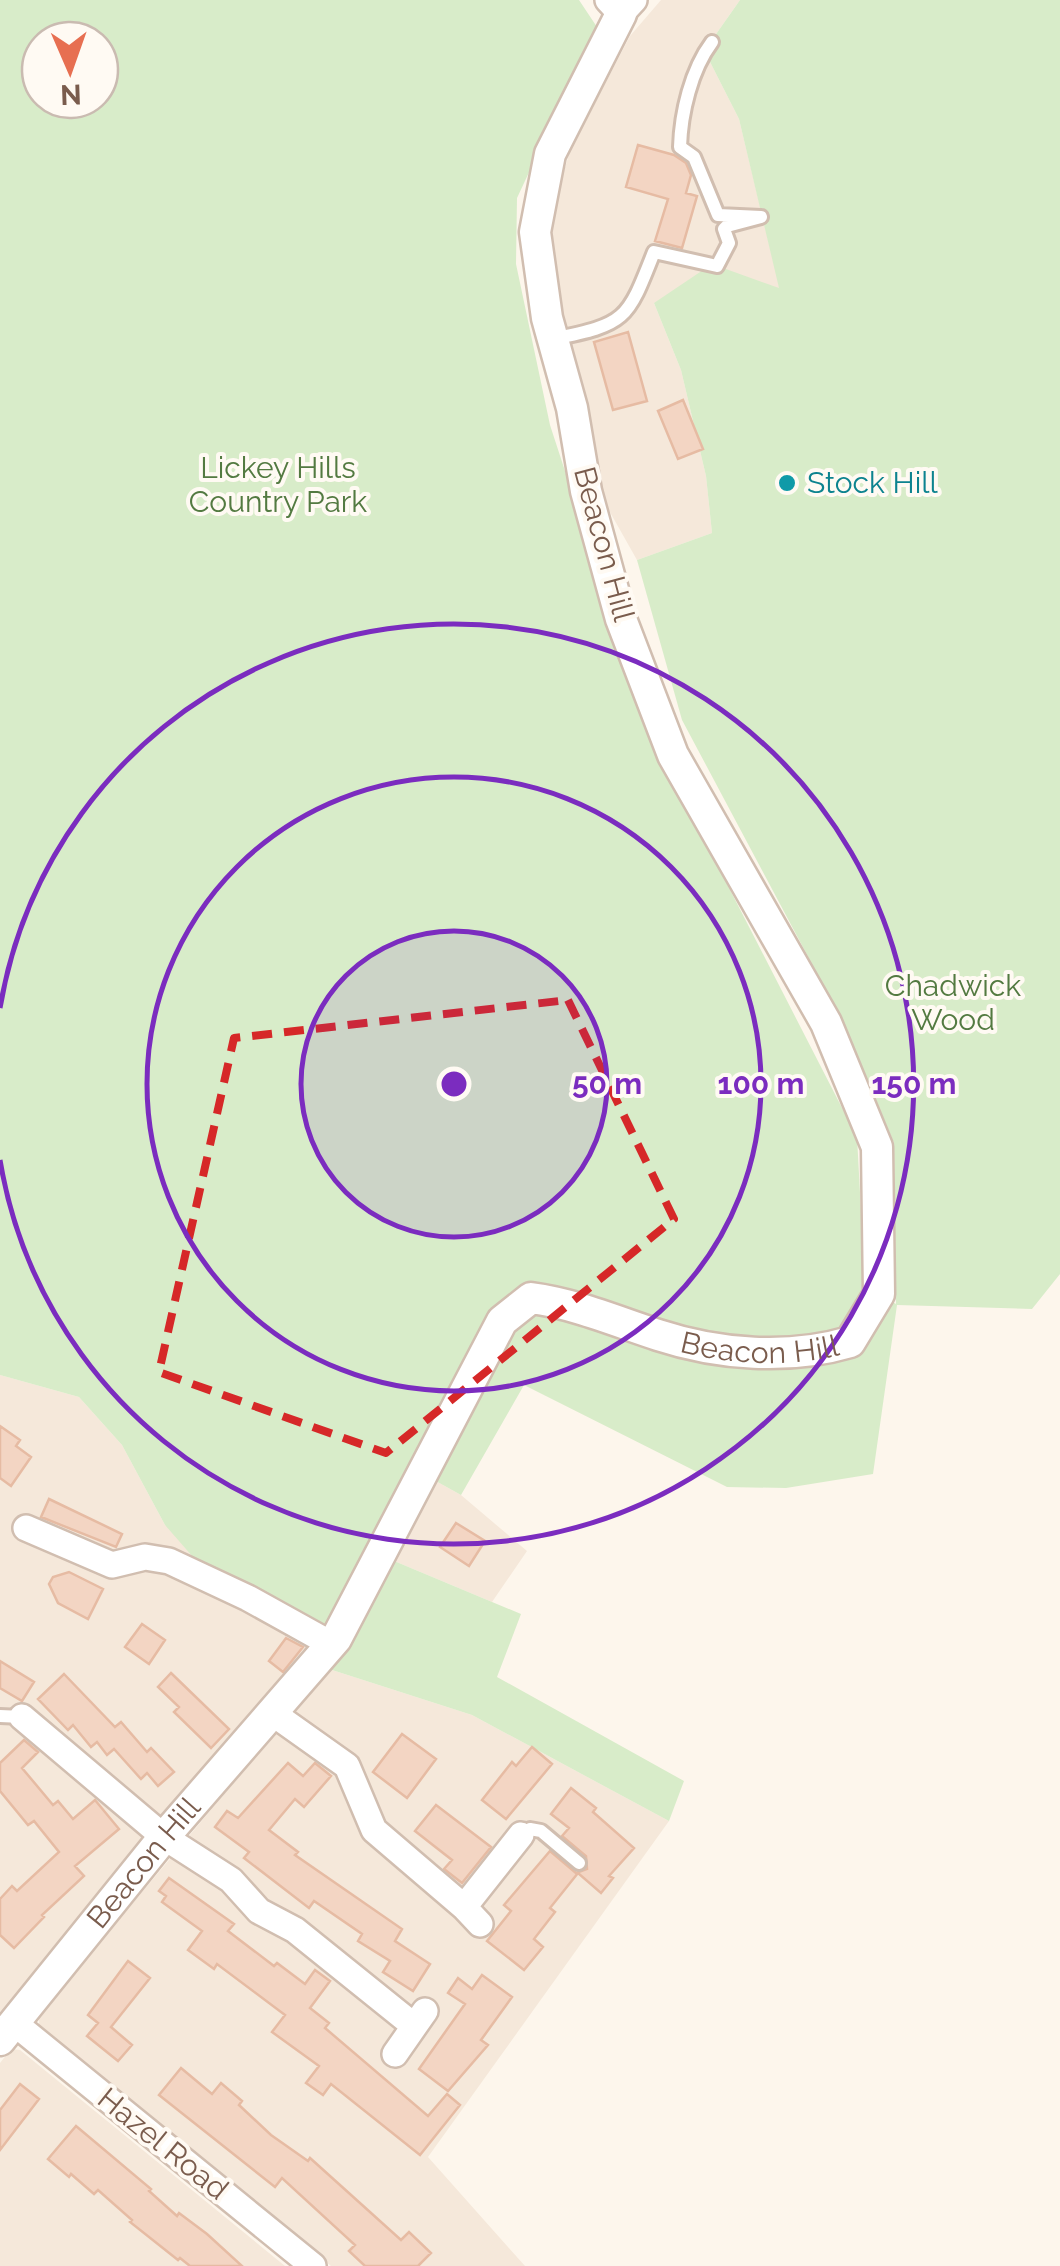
<svg xmlns="http://www.w3.org/2000/svg" width="1060" height="2266" font-family="Raleway,sans-serif">
<style>
.residential{fill:#f5e8da}
.green{fill:#d8ecc9;fill-rule:evenodd}
.building{fill:#f3d5c3;stroke:#e6bba3;stroke-width:2.5}
.lines{fill:none;stroke-linecap:round;stroke-linejoin:round}
.service-casing{stroke:#d1beb0;stroke-width:18}
.minor-casing{stroke:#d1beb0;stroke-width:30}
.tertiary-casing{stroke:#d1beb0;stroke-width:35}
.service{stroke:#fff;stroke-width:12}
.minor{stroke:#fff;stroke-width:25}
.tertiary{stroke:#fff;stroke-width:30}
.marked{fill:none;stroke:#d62828;stroke-width:8;stroke-dasharray:20 12;stroke-linejoin:round}
.ring{fill:none;stroke:#7b2cbf;stroke-width:5}
.culture-dot{fill:#0f9aa8;stroke:#fffaf3;stroke-width:4}
.labels{text-anchor:middle;stroke-width:8;stroke-linejoin:round;paint-order:stroke}
.park-label{font-size:30px;fill:#537a41;stroke:#fffaf3}
.culture-label{font-size:30px;fill:#0d838f;stroke:#fffaf3;text-anchor:start}
.street-label{font-size:30px;fill:#7a5c4d;stroke:#fffaf3}
.centre{fill:#7b2cbf;stroke:#fffaf3;stroke-width:5}
.ring-label{font-size:30px;text-anchor:middle;font-weight:bold;fill:#7b2cbf;stroke:#fffaf3;stroke-width:8;stroke-linejoin:round;paint-order:stroke}
</style>
<rect width="100%" height="100%" fill="#fdf6ec"/>
<!-- residential -->
<path class="residential" d="M661,0H740L714,37L708,58L739,119L780,289L654,303L681,370L706,476L712,533L637,560L602,498L556,313L548,225L570,151L630,36Z
M0,1375L79,1397L122,1445L165,1525L317,1643L0,2014Z
M434,1480L461,1495L527,1551L492,1602L387,1558Z
M329,1669L472,1715L669,1821L428,2157L525,2266H331L39,2026V2015Z
M11,2049L20,2050L285,2266H0V2063Z"/>
<!-- green -->
<path class="green" d="M0,0H579L597,27L517,198L516,264L550,425L652,738L857,1137L865,1285L896,1304L894,1143L846,1028L682,720L637,560L712,533L706,476L681,370L654,303L712,264L779,288L739,119L708,58L714,37L740,0H1060V1274L1032,1309L897,1305L873,1474L786,1488L727,1487L524,1385L461,1495L434,1480L317,1643L227,1596L165,1525L122,1445L79,1397L0,1375ZM40,40H100V100H40Z
M387,1558L521,1614L497,1677L684,1781L669,1821L472,1715L329,1669Z"/>
<!-- building -->
<path class="building" d="M638,145L674,155L686,163L691,175L686,193L697,196L682,248L655,241L668,199L626,187Z
M628,332L647,401L613,410L594,342Z
M683,400L703,449L678,459L658,411Z
M0,1426L20,1440L16,1446L31,1457L11,1486L0,1478Z
M49,1499L122,1534L116,1547L41,1517Z
M456,1523L485,1541L469,1566L440,1547Z
M69,1572L103,1589L88,1619L58,1603L49,1584L53,1577Z
M142,1624L165,1640L149,1664L125,1647Z
M286,1638L303,1647L283,1672L269,1661Z
M0,1661L34,1682L22,1701L0,1688Z
M171,1673L229,1729L211,1748L174,1712L179,1707L158,1687Z
M64,1674L115,1727L121,1722L147,1752L151,1748L174,1772L158,1786L147,1773L141,1779L114,1749L107,1755L97,1742L91,1747L73,1725L68,1730L38,1699Z
M402,1734L436,1759L407,1798L373,1772Z
M24,1740L38,1752L22,1768L53,1805L58,1801L73,1819L95,1800L119,1829L75,1866L84,1876L42,1915L44,1917L14,1948L0,1935V1899L12,1886L17,1891L59,1852L34,1821L28,1825L0,1791V1763Z
M532,1747L552,1764L506,1819L482,1800L512,1762L516,1766Z
M288,1763L303,1776L315,1763L331,1776L304,1807L295,1799L269,1830L298,1852L295,1855L402,1929L395,1941L430,1964L413,1991L383,1972L390,1961L358,1941L362,1934L314,1901L309,1908L244,1858L249,1852L215,1827L227,1811L238,1818Z
M571,1788L596,1808L593,1812L634,1848L609,1876L613,1878L601,1893L578,1873L550,1908L555,1912L534,1939L543,1947L524,1970L487,1941L511,1911L504,1905L550,1851L576,1873L587,1869L586,1856L562,1836L569,1828L551,1814Z
M436,1805L491,1847L462,1883L444,1869L452,1860L415,1831Z
M169,1878L234,1924L228,1931L274,1966L277,1963L305,1984L315,1970L330,1981L310,2008L329,2023L325,2028L428,2116L447,2094L460,2105L420,2155L331,2084L323,2095L306,2083L319,2066L272,2032L285,2015L217,1964L214,1969L188,1950L202,1931L162,1902L166,1896L159,1891Z
M128,1961L150,1978L111,2027L132,2045L118,2061L87,2036L98,2023L88,2015Z
M482,1975L512,1997L481,2040L488,2045L448,2091L419,2069L465,2004L448,1993L458,1978L472,1989Z
M181,2068L212,2094L221,2083L242,2101L239,2105L271,2135L308,2161L310,2158L401,2240L409,2232L431,2253L418,2266H365L349,2251L355,2245L282,2178L275,2187L159,2095Z
M20,2084L39,2099L0,2150V2110Z
M76,2126L151,2189L149,2191L177,2216L179,2213L207,2234L242,2266H190L180,2258L178,2260L130,2222L132,2220L98,2190L94,2194L71,2174L69,2177L48,2159Z"/>
<g class="lines">
<!-- service casing -->
<g class="service-casing">
<path id="service" d="M553,339C626,324 627,321 654,252L717,266L729,243L724,229L727,226L761,217L718,215L694,157L680,147C681,113 691,70 712,42
M0,1716L22,1717
M521,1835L530,1829L541,1831L579,1863"/>
</g>
<!-- minor casing -->
<g class="minor-casing">
<path id="minor" d="M608,0L621,14L634,0
M26,1528L112,1565L145,1557L169,1561L248,1598L331,1644
M271,1712L347,1766L374,1830L464,1907L480,1924
M22,1717L164,1837L231,1880L259,1911L295,1930L413,2025
M464,1907L521,1835
M13,2022L313,2266
M395,2054L425,2011"/>
</g>
<!-- tertiary casing -->
<g class="tertiary-casing">
<g id="tertiary">
<path id="s1" d="M0,2040L164,1837L336,1639L502,1321L531,1298C576,1304 615,1321 658,1335C719,1355 789,1360 850,1342L879,1294L877,1147L826,1023L673,755L621,619L586,491L572,408L547,318L535,232L550,154L621,14"/>
</g>
</g>
<!-- service -->
<use href="#service" class="service"/>
<!-- minor -->
<use href="#minor" class="minor"/>
<!-- tertiary -->
<use href="#tertiary" class="tertiary"/>
</g>
<!-- marked area -->
<path class="marked" d="M568,1000L674,1219L386,1453L159,1372L234,1038Z"/>
<!-- distance rings -->
<circle cx="454" cy="1084" r="153" fill="#7b2cbf" fill-opacity=".12"/>
<g class="ring">
<circle cx="454" cy="1084" r="153"/>
<circle cx="454" cy="1084" r="307"/>
<path d="M0 1008A460 460 0 1 1 0 1160"/>
</g>
<!-- markers -->
<circle class="culture-dot" cx="787" cy="483" r="10"/>
<g class="labels">
<!-- park labels -->
<g class="park-label">
<text x="278" y="478">Lickey Hills<tspan x="278" dy="34">Country Park</tspan></text>
<text x="953" y="996">Chadwick<tspan x="953" dy="34">Wood</tspan></text>
</g>
<!-- culture labels -->
<g class="culture-label">
<text x="807" y="493">Stock Hill</text>
</g>
<!-- street labels -->
<g class="street-label">
<text transform="translate(604 544) rotate(75)" y="10">Beacon Hill</text>
<text dy="10" stroke="none"><textPath href="#s1" startOffset="1155">Beacon Hill</textPath></text>
<text dy="10" stroke="none"><textPath href="#s1" startOffset="228">Beacon Hill</textPath></text>
<text transform="translate(163 2144) rotate(39)" y="10">Hazel Road</text>
</g>
</g>
<circle cx="454" cy="1084" r="15" class="centre"/>
<g class="ring-label">
<text x="607" y="1094">50 m</text>
<text x="761" y="1094">100 m</text>
<text x="914" y="1094">150 m</text>
</g>
<!-- north arrow -->
<g transform="translate(70 70) rotate(178)"><circle r="48" fill="#fffaf3" stroke="#cabbb1" stroke-width="2.5"/>
<path d="M0-8L18 38L0 25L-18 38Z" fill="#e76f51"/>
<text y="-15" font-size="28" font-weight="bold" text-anchor="middle" fill="#7a5c4d">N</text>
</g>
</svg>
